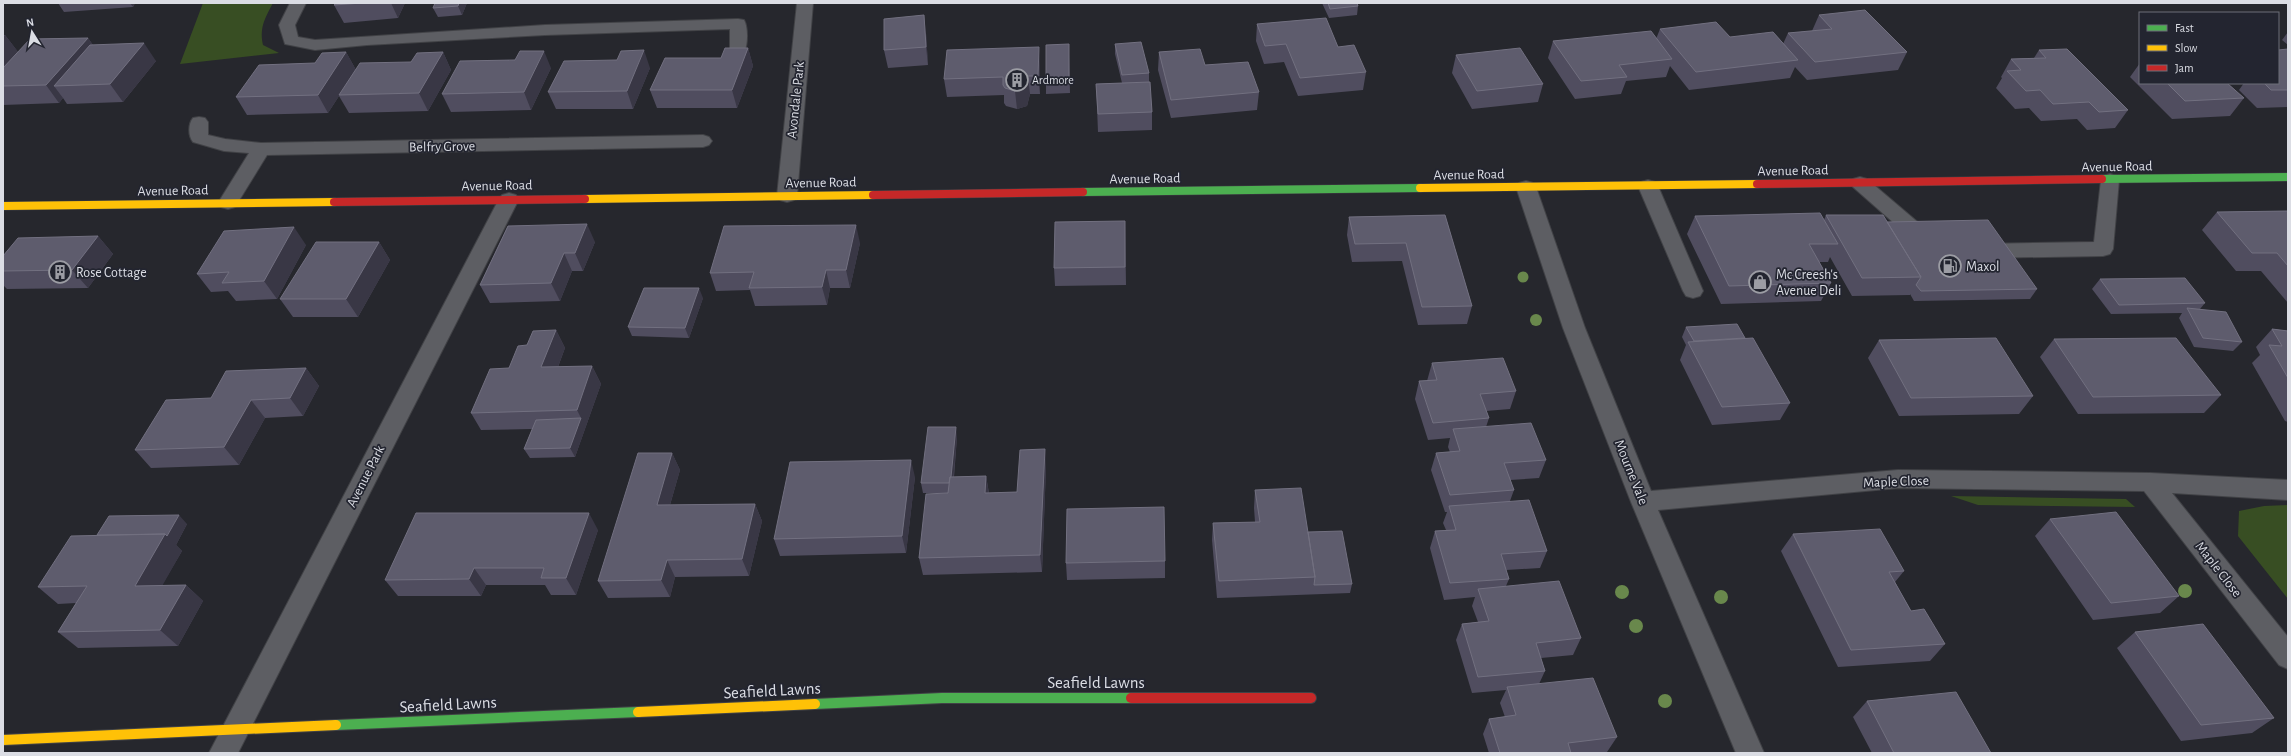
<svg xmlns="http://www.w3.org/2000/svg" width="2291" height="756" font-family="'Alegreya Sans',sans-serif">
<style>
.green{fill:#384e23}
.lines{fill:none;stroke-linecap:round;stroke-linejoin:round}
.lane-casing{stroke:#414246;stroke-width:2}
.street-casing{stroke:#414246;stroke-width:2}
.fast-far1-casing{stroke:#414246;stroke-width:9}
.fast-casing{stroke:#414246;stroke-width:12}
.slow-far1-casing{stroke:#414246;stroke-width:9}
.slow-casing{stroke:#414246;stroke-width:12}
.jam-far1-casing{stroke:#414246;stroke-width:9}
.jam-casing{stroke:#414246;stroke-width:12}
.lane{fill:#5d5e63;fill-rule:evenodd}
.street{fill:#5d5e63;fill-rule:evenodd}
.fast-far1{stroke:#4caf50;stroke-width:8}
.fast{stroke:#4caf50;stroke-width:10}
.slow-far1{stroke:#ffc107;stroke-width:8}
.slow{stroke:#ffc107;stroke-width:10}
.jam-far1{stroke:#c62828;stroke-width:8}
.jam{stroke:#c62828;stroke-width:10}
.tree{fill:#69884c}
.wall{fill:#504d5f}
.shaded-wall{fill:#393745}
.building{fill:#5e5c6d;stroke:#727080}
.labels{text-anchor:middle;stroke-width:3.5;stroke-linejoin:round;paint-order:stroke}
.far-poi-label{font-size:12px;fill:#dbdde4;stroke:#232530;text-anchor:start}
.street-label{font-size:14px;fill:#dbdde4;stroke:#232530}
.poi-label{font-size:14px;fill:#dbdde4;stroke:#232530;text-anchor:start}
.near-street-label{font-size:17px;fill:#dbdde4;stroke:#232530}
</style>
<rect width="100%" height="100%" fill="#26272d"/>
<!-- green -->
<path class="green" d="M203,3H273C265,18 259,28 263,45L279,53L180,64Z
M1951,496L2126,499L2135,507L1978,505Z
M2288,505V599L2238,536L2239,511L2264,506Z"/>
<g class="lines">
<!-- lane casing -->
<g class="lane-casing">
<path id="lane" d="M2110,174L2117,176L2119,180L2113,249L2110,254L2103,256L1979,258L1972,256L1969,251L1972,246L1979,244L2094,242L2101,180L2103,176Z
M1860,177L1867,179L1934,236L1937,241L1934,246L1927,248L1920,246L1853,187L1851,183L1853,179Z
M1648,180L1655,182L1658,186L1703,291L1700,296L1693,298L1686,296L1683,291L1638,186L1641,182Z"/>
</g>
<!-- street casing -->
<g class="street-casing">
<path id="street" d="M290,3H306L295,25L298,37L315,40L545,25L738,19L744,20C748,27 748,45 744,52H732L730,48V29L545,35L367,45L315,50L285,44L279,25Z
M797,3H813L797,196L794,200L787,202L780,200L777,196Z
M199,117L205,118L208,122V135L225,139L261,143L703,135L709,137L712,141L709,145L703,147L267,155L235,207L228,209L221,207L218,203L249,153L224,151L193,142C188,136 188,124 193,118Z
M1526,181L1533,183L1536,187L1585,328L1651,491L1898,470L2150,473L2288,480V500L2172,493L2288,637V669L2279,665L2144,491L1898,488L1658,510L1764,753H1736L1631,502L1563,328L1516,187L1519,183Z
M509,193L516,195L519,199L238,753H209L499,199L502,195Z"/>
</g>
<!-- fast-far1 casing -->
<g class="fast-far1-casing">
<path id="fast-far1" d="M2102,179L2288,177
M1083,192L1420,188"/>
</g>
<!-- fast casing -->
<g class="fast-casing">
<path id="fast" d="M815,704L942,698H1131
M336,725L638,712"/>
</g>
<!-- slow-far1 casing -->
<g class="slow-far1-casing">
<path id="slow-far1" d="M1420,188L1757,184
M585,199L873,195
M3,206L334,202"/>
</g>
<!-- slow casing -->
<g class="slow-casing">
<path id="slow" d="M638,712L815,704
M3,740L336,725"/>
</g>
<!-- jam-far1 casing -->
<g class="jam-far1-casing">
<path id="jam-far1" d="M1757,184L2102,179
M873,195L1083,192
M334,202L585,199"/>
</g>
<!-- jam casing -->
<g class="jam-casing">
<path id="jam" d="M1131,698H1311"/>
</g>
<!-- lane -->
<use href="#lane" class="lane"/>
<!-- street -->
<use href="#street" class="street"/>
<!-- fast-far1 -->
<use href="#fast-far1" class="fast-far1"/>
<!-- fast -->
<use href="#fast" class="fast"/>
<!-- slow-far1 -->
<use href="#slow-far1" class="slow-far1"/>
<!-- slow -->
<use href="#slow" class="slow"/>
<!-- jam-far1 -->
<use href="#jam-far1" class="jam-far1"/>
<!-- jam -->
<use href="#jam" class="jam"/>
</g>
<!-- trees -->
<g class="tree">
<circle cx="1523" cy="277" r="5.5"/>
<circle cx="1536" cy="320" r="6"/>
<circle cx="2185" cy="591" r="7"/>
<circle cx="1622" cy="592" r="7"/>
<circle cx="1721" cy="597" r="7"/>
<circle cx="1636" cy="626" r="7"/>
<circle cx="1665" cy="701" r="7"/>
</g>
<!-- wall -->
<path class="wall" d="M58,3H135L133,7L64,12Z
M336,3H405L398,18L344,23L334,5Z
M435,3H467L462,15L438,17L433,8Z
M1322,3H1357L1358,6L1357,15L1329,18Z
M1819,15L1907,52L1898,70L1807,80L1795,67L1790,78L1689,90L1670,66L1666,77L1626,81L1621,94L1575,99L1548,58L1553,41L1656,39L1660,29L1783,44L1788,33L1812,31Z
M1257,24L1338,47L1366,72L1363,90L1298,96L1284,62L1264,64L1256,41Z
M2288,32V45L2282,40Z
M926,33L928,65L888,68L884,50Z
M3,35H5L18,52L88,38L93,45L156,61L123,102L67,104L63,98L59,103L3,105Z
M1115,44L1149,73V82L1152,112V130L1098,132L1096,84L1122,83L1115,54Z
M748,48L753,66L737,108H657L650,90Z
M2288,49V107L2257,108L2239,90L2244,83H2278Z
M2039,50L2128,110L2115,128L2087,130L2077,119L2041,121L2029,108L2015,109L1996,88L2002,78L2001,77L2011,59L2034,58Z
M346,52L356,70L411,62L443,52L451,70L428,111L349,113L339,96L328,113L247,115L236,97L315,63Z
M1159,52L1205,65L1259,92L1257,110L1171,118L1158,70Z
M1069,54L1070,93L1046,94V85Z
M1456,55L1543,84L1538,102L1472,109L1452,73Z
M2140,63V83H2227L2244,98L2230,116L2172,119L2130,77Z
M1040,65V94H1030L1027,106L1017,109L1006,106L1004,103V95L947,97L944,79Z
M551,68L531,110L451,112L442,94Z
M650,68L633,109H556L548,92Z
M2288,211V303L2261,271H2236L2202,230L2217,212Z
M1445,215L1472,306L1467,324L1418,325L1402,261L1352,262L1347,235L1349,217Z
M1826,215L1887,222L2037,289L2030,299L1914,301L1910,294V295L1852,296L1830,257L1828,262H1819L1831,283L1821,301L1721,304L1687,234L1695,216L1824,220Z
M1125,221L1126,285L1055,286L1054,268Z
M508,226L595,242L583,271H572L560,301L490,303L480,285Z
M98,236L113,254L88,288L7,289L3,285V256Z
M379,242L390,260L358,317H293L280,299Z
M860,243L850,288H830L827,305L755,306L750,290L716,291L710,273Z
M306,245L277,299L236,301L228,291L211,292L197,274Z
M2100,279L2205,303L2200,309L2242,342L2233,351L2194,347L2179,318L2182,313L2111,314L2092,289Z
M703,298L689,338L632,336L628,327Z
M1686,327L1745,338L1790,403L1780,420L1712,425L1680,360L1686,345L1682,337Z
M2272,329L2288,331V422L2285,421L2252,363L2260,355L2256,347Z
M556,330L565,348L558,367L592,366L601,384L575,457L530,458L524,449L532,429L481,430L471,413L509,368L527,345Z
M2054,339L2221,395L2204,413L2078,414L2040,357Z
M1879,340L2033,396L2019,414L1899,416L1868,358Z
M1432,363L1516,391L1510,409L1486,411L1489,418L1486,427L1546,460L1539,478L1510,480L1514,490L1510,501L1547,551L1540,568L1506,570L1509,579L1506,586L1581,638L1573,655L1541,658L1545,671L1539,684L1617,737L1607,752L1601,753H1489L1483,734L1489,719L1505,717L1500,703L1506,690L1472,693L1456,640L1462,624L1478,622L1472,606L1475,597L1444,600L1430,548L1435,531L1446,530L1443,523L1447,512H1445L1431,470L1436,453L1450,452L1448,447L1450,438L1428,440L1415,399L1419,381H1427Z
M306,368L319,386L303,416L265,418L239,465L151,468L135,450L211,398Z
M957,437L954,477L986,476L989,493L1017,492L1046,467L1042,572L923,575L919,558L948,493H923L921,483Z
M672,453L680,470L670,505L755,504L762,521L749,576L675,577L670,597L608,598L598,581Z
M915,477L906,553L780,556L774,539Z
M1255,490L1308,532L1352,584L1350,593L1217,598L1212,540L1213,523L1255,522L1254,508Z
M2050,519L2179,596L2160,613L2093,620L2035,536Z
M187,524L176,545L182,551L162,585H186L203,601L178,646L78,648L58,632L76,603L58,604L38,587L97,535Z
M598,530L576,595H551L545,585H486L481,596H398L385,580Z
M1793,534L1904,571L1895,582L1911,611L1945,644L1930,661L1838,667L1781,551Z
M1165,561V578L1067,580L1066,563Z
M2135,632L2274,718L2252,733L2181,741L2117,648Z
M1867,701L1991,753H1872L1853,717Z"/>
<!-- shaded-wall -->
<path class="shaded-wall" d="M130,3H135L133,7Z
M391,3H405L398,18Z
M459,3H467L462,15L458,6Z
M924,15L926,33L928,65L926,47Z
M5,35L19,53L3,68V37Z
M88,38L100,55L54,86L63,98L59,103L46,85Z
M144,43L156,61L123,102L110,84Z
M1039,47L1040,65V94L1038,76Z
M748,48L753,66L737,108L732,90Z
M644,50L650,68L633,109L627,91Z
M544,51L551,68L531,110L524,92Z
M346,52L356,70L328,113L318,95Z
M443,52L451,70L428,111L419,93Z
M1028,76L1030,94L1027,106L1017,109L1015,91Z
M587,224L595,242L583,271L575,253Z
M856,225L860,243L850,288L846,270Z
M294,227L306,245L277,299L264,281Z
M98,236L113,254L88,288L72,270Z
M379,242L390,260L358,317L346,299Z
M564,253L572,271L560,301L551,283Z
M826,270L830,288L827,305L822,287Z
M699,288L703,298L689,338L685,328Z
M556,330L565,348L551,385L541,367Z
M592,366L601,384L575,457L570,448L581,418L577,410Z
M306,368L319,386L303,416L290,398Z
M251,400L265,418L239,465L224,447Z
M956,427L957,437L952,493L950,483Z
M1045,449L1046,467L1042,572L1040,555Z
M672,453L680,470L665,522L657,505Z
M911,460L915,477L906,553L902,536Z
M986,476L989,494L985,493Z
M755,504L762,521L749,576L742,559Z
M589,513L598,530L576,595L566,578Z
M179,515L187,524L176,545L182,551L153,602L135,586L165,534Z
M667,560L675,577L670,597L661,580Z
M474,568L486,585L481,596L469,579Z
M186,585L203,601L178,646L160,630Z"/>
<!-- building -->
<path class="building" d="M336,3H362L334,5Z
M435,3H459L458,6L433,8Z
M1328,3H1357L1358,6L1330,9Z
M1865,10L1907,52L1815,62L1788,33L1832,29L1819,15Z
M924,15L926,47L884,50V19Z
M1326,18L1338,47L1354,45L1366,72L1300,78L1286,44L1265,46L1257,24Z
M1716,22L1730,37L1773,32L1798,60L1696,72L1660,29Z
M1651,31L1672,59L1619,65L1627,77L1581,81L1553,41Z
M88,38L46,85L3,86V68L30,39Z
M1141,42L1149,73L1122,75L1115,44Z
M144,43L110,84L54,86L90,45Z
M1069,44V84L1046,85V45Z
M1039,47L1038,76H1028L1025,88L1015,91L1005,88L1003,85V77L944,79L947,50Z
M725,48H748L732,90H650L665,58H721Z
M1520,48L1543,84L1477,91L1456,55Z
M1200,49L1205,65L1248,62L1259,92L1171,100L1159,52Z
M2067,49L2128,110L2099,112L2089,102L2053,104L2040,90L2026,91L2007,71L2021,70L2011,59L2046,58L2039,50Z
M2288,49V90H2271L2264,83H2278V50Z
M644,50L627,91L548,92L564,61L617,60L621,51Z
M520,51H544L524,92L442,94L460,61L515,60Z
M346,52L318,95L236,97L259,65L315,63L322,53Z
M443,52L419,93L339,95L360,63L411,62L417,53Z
M1150,82L1152,112L1098,114L1096,84Z
M2167,83H2227L2244,98L2185,101Z
M2288,211V266L2277,253H2252L2217,212Z
M1820,213L1838,244H1809L1831,283L1729,286L1695,216Z
M1445,215L1472,306L1422,307L1406,243L1355,244L1349,217Z
M1826,215H1883L1921,277L1862,278Z
M1988,220L2037,289L1921,291L1916,285L1921,277L1887,222Z
M1125,221V267L1054,268L1055,222Z
M587,224L575,253H564L551,283L480,285L508,226Z
M856,225L846,270H826L822,287L749,288L754,272L710,273L724,226Z
M294,227L264,281L222,283L229,272L197,274L224,231Z
M98,236L72,270L3,271V256L18,238Z
M316,242H379L346,299H280Z
M2185,278L2205,303L2119,305L2100,279Z
M644,288H699L685,328L628,327Z
M2187,308L2226,312L2242,342L2203,338Z
M1737,324L1745,338L1694,341L1686,327Z
M2272,329L2288,331V378L2269,345L2282,346Z
M556,330L541,367L592,366L577,410L471,413L490,369L509,368L518,346L527,345L533,331Z
M1753,338L1790,403L1722,407L1688,342Z
M1996,338L2033,396L1911,398L1879,340Z
M2176,338L2221,395L2093,397L2054,339Z
M1503,358L1516,391L1480,394L1489,418L1433,423L1419,381L1437,380L1432,363Z
M306,368L290,398L251,400L224,447L135,450L166,400L211,398L226,371Z
M581,418L570,448L524,449L536,420Z
M1531,423L1546,460L1504,463L1514,490L1450,495L1436,453L1460,451L1453,429Z
M928,427H956L951,477H950L949,483H921Z
M1045,449L1040,555L919,558L926,494L948,493L950,477L986,476L985,493L1017,492L1020,450Z
M638,453H672L657,505L755,504L742,559L667,560L661,580L598,581Z
M911,460L902,536L774,539L790,462Z
M1301,488L1315,577L1219,581L1213,523L1260,522L1255,490Z
M1529,500L1547,551L1501,554L1509,579L1450,583L1435,531L1456,530L1449,506Z
M1164,507L1165,561L1066,563L1067,509Z
M2116,512L2179,596L2111,603L2050,519Z
M416,513H589L566,578H541L544,568H474L469,579L385,580Z
M179,515L167,536L165,534L97,535L109,516Z
M1880,529L1904,571L1889,572L1911,611L1924,609L1945,644L1851,650L1793,534Z
M1342,531L1352,584L1314,585L1315,577L1308,532Z
M165,534L135,586L186,585L160,630L58,632L87,586L38,587L71,536Z
M1559,581L1581,638L1536,643L1545,671L1478,677L1462,624L1489,621L1478,589Z
M2203,624L2274,718L2201,725L2135,632Z
M1593,678L1617,737L1568,743L1571,753H1500L1489,719L1516,715L1507,687Z
M1956,692L1991,753H1894L1867,701Z"/>
<!-- icons -->
<defs>
<g id="building-ring" transform="scale(1.15)"><circle r="9.5" fill="#232530" stroke="#9c9da4" stroke-width="1.5"/><path d="M-4-6H4V6H1V3H-1V6H-4ZM-2.5-4.3h1.7v1.8h-1.7ZM.8-4.3h1.7v1.8H.8ZM-2.5-1h1.7V.8h-1.7ZM.8-1h1.7V.8H.8Z" fill="#9c9da4"/></g>
<g id="fuel-ring" transform="scale(1.15)"><circle r="9.5" fill="#232530" stroke="#9c9da4" stroke-width="1.5"/><path d="M-5.5-6h7V0h2V4h1.3V-2.5L3-4.5l.8-.8L6-3V5H2.5V1h-1V6h-7ZM-4.2-4.7v3.2H.2V-4.7Z" fill="#9c9da4"/></g>
<g id="shop-ring" transform="scale(1.15)"><circle r="9.5" fill="#232530" stroke="#9c9da4" stroke-width="1.5"/><path d="M-5-2.5h2.3a2.7 3.5 0 0 1 5.4 0H5L5.5 6h-11ZM-1.5-2.5h3a1.5 2.3 0 0 0-3 0Z" fill="#9c9da4"/></g>
</defs>
<g fill-rule="evenodd">
<use href="#building-ring" x="1017" y="80"/>
<use href="#fuel-ring" x="1950" y="266"/>
<use href="#building-ring" x="60" y="272"/>
<use href="#shop-ring" x="1760" y="282"/>
</g>
<g class="labels">
<!-- far-poi labels -->
<g class="far-poi-label">
<text x="1032" y="84">Ardmore</text>
</g>
<!-- street labels -->
<g class="street-label">
<text transform="translate(795 100) rotate(-84)" y="5">Avondale Park</text>
<text transform="translate(442 146) rotate(-1)" y="5">Belfry Grove</text>
<text transform="translate(2117 166) rotate(-1)" y="5">Avenue Road</text>
<text transform="translate(1793 170) rotate(-1)" y="5">Avenue Road</text>
<text transform="translate(1469 174) rotate(-1)" y="5">Avenue Road</text>
<text transform="translate(1145 178) rotate(-1)" y="5">Avenue Road</text>
<text transform="translate(821 182) rotate(-1)" y="5">Avenue Road</text>
<text transform="translate(497 185) rotate(-1)" y="5">Avenue Road</text>
<text transform="translate(173 190) rotate(-1)" y="5">Avenue Road</text>
<text transform="translate(1632 472) rotate(68)" y="5">Mourne Vale</text>
<text transform="translate(365 476) rotate(-63)" y="5">Avenue Park</text>
<text transform="translate(1896 481) rotate(-2)" y="5">Maple Close</text>
<text transform="translate(2219 569) rotate(52)" y="5">Maple Close</text>
</g>
<!-- poi labels -->
<g class="poi-label">
<text x="1966" y="271">Maxol</text>
<text x="76" y="277">Rose Cottage</text>
<text x="1776" y="279">Mc Creesh's<tspan x="1776" dy="16">Avenue Deli</tspan></text>
</g>
<!-- near-street labels -->
<g class="near-street-label">
<text x="1096" y="688">Seafield Lawns</text>
<text transform="translate(772 690) rotate(-3)" y="6">Seafield Lawns</text>
<text transform="translate(448 704) rotate(-3)" y="6">Seafield Lawns</text>
</g>
</g>
<!-- border -->
<rect width="2291" height="756" fill="none" stroke="#dbdde4" stroke-width="8"/>
<!-- legend -->
<rect x="2139" y="12" width="140" height="72" fill="#232530" stroke="#6d6f78"/>
<rect x="2147" y="25" width="20" height="6" fill="#4caf50" stroke="#6d6f78"/>
<text x="2175" y="32" font-size="12" fill="#dbdde4">Fast</text>
<rect x="2147" y="45" width="20" height="6" fill="#ffc107" stroke="#6d6f78"/>
<text x="2175" y="52" font-size="12" fill="#dbdde4">Slow</text>
<rect x="2147" y="65" width="20" height="6" fill="#c62828" stroke="#6d6f78"/>
<text x="2175" y="72" font-size="12" fill="#dbdde4">Jam</text>
<!-- north arrow -->
<g transform="translate(32 32) rotate(349)" stroke="#232530" stroke-width="3" paint-order="stroke">
<path d="M0-3L7 15L0 10L-7 15Z" fill="#dbdde4"/>
<text y="-6" font-size="11" font-weight="bold" text-anchor="middle" fill="#dbdde4">N</text>
</g>
</svg>
